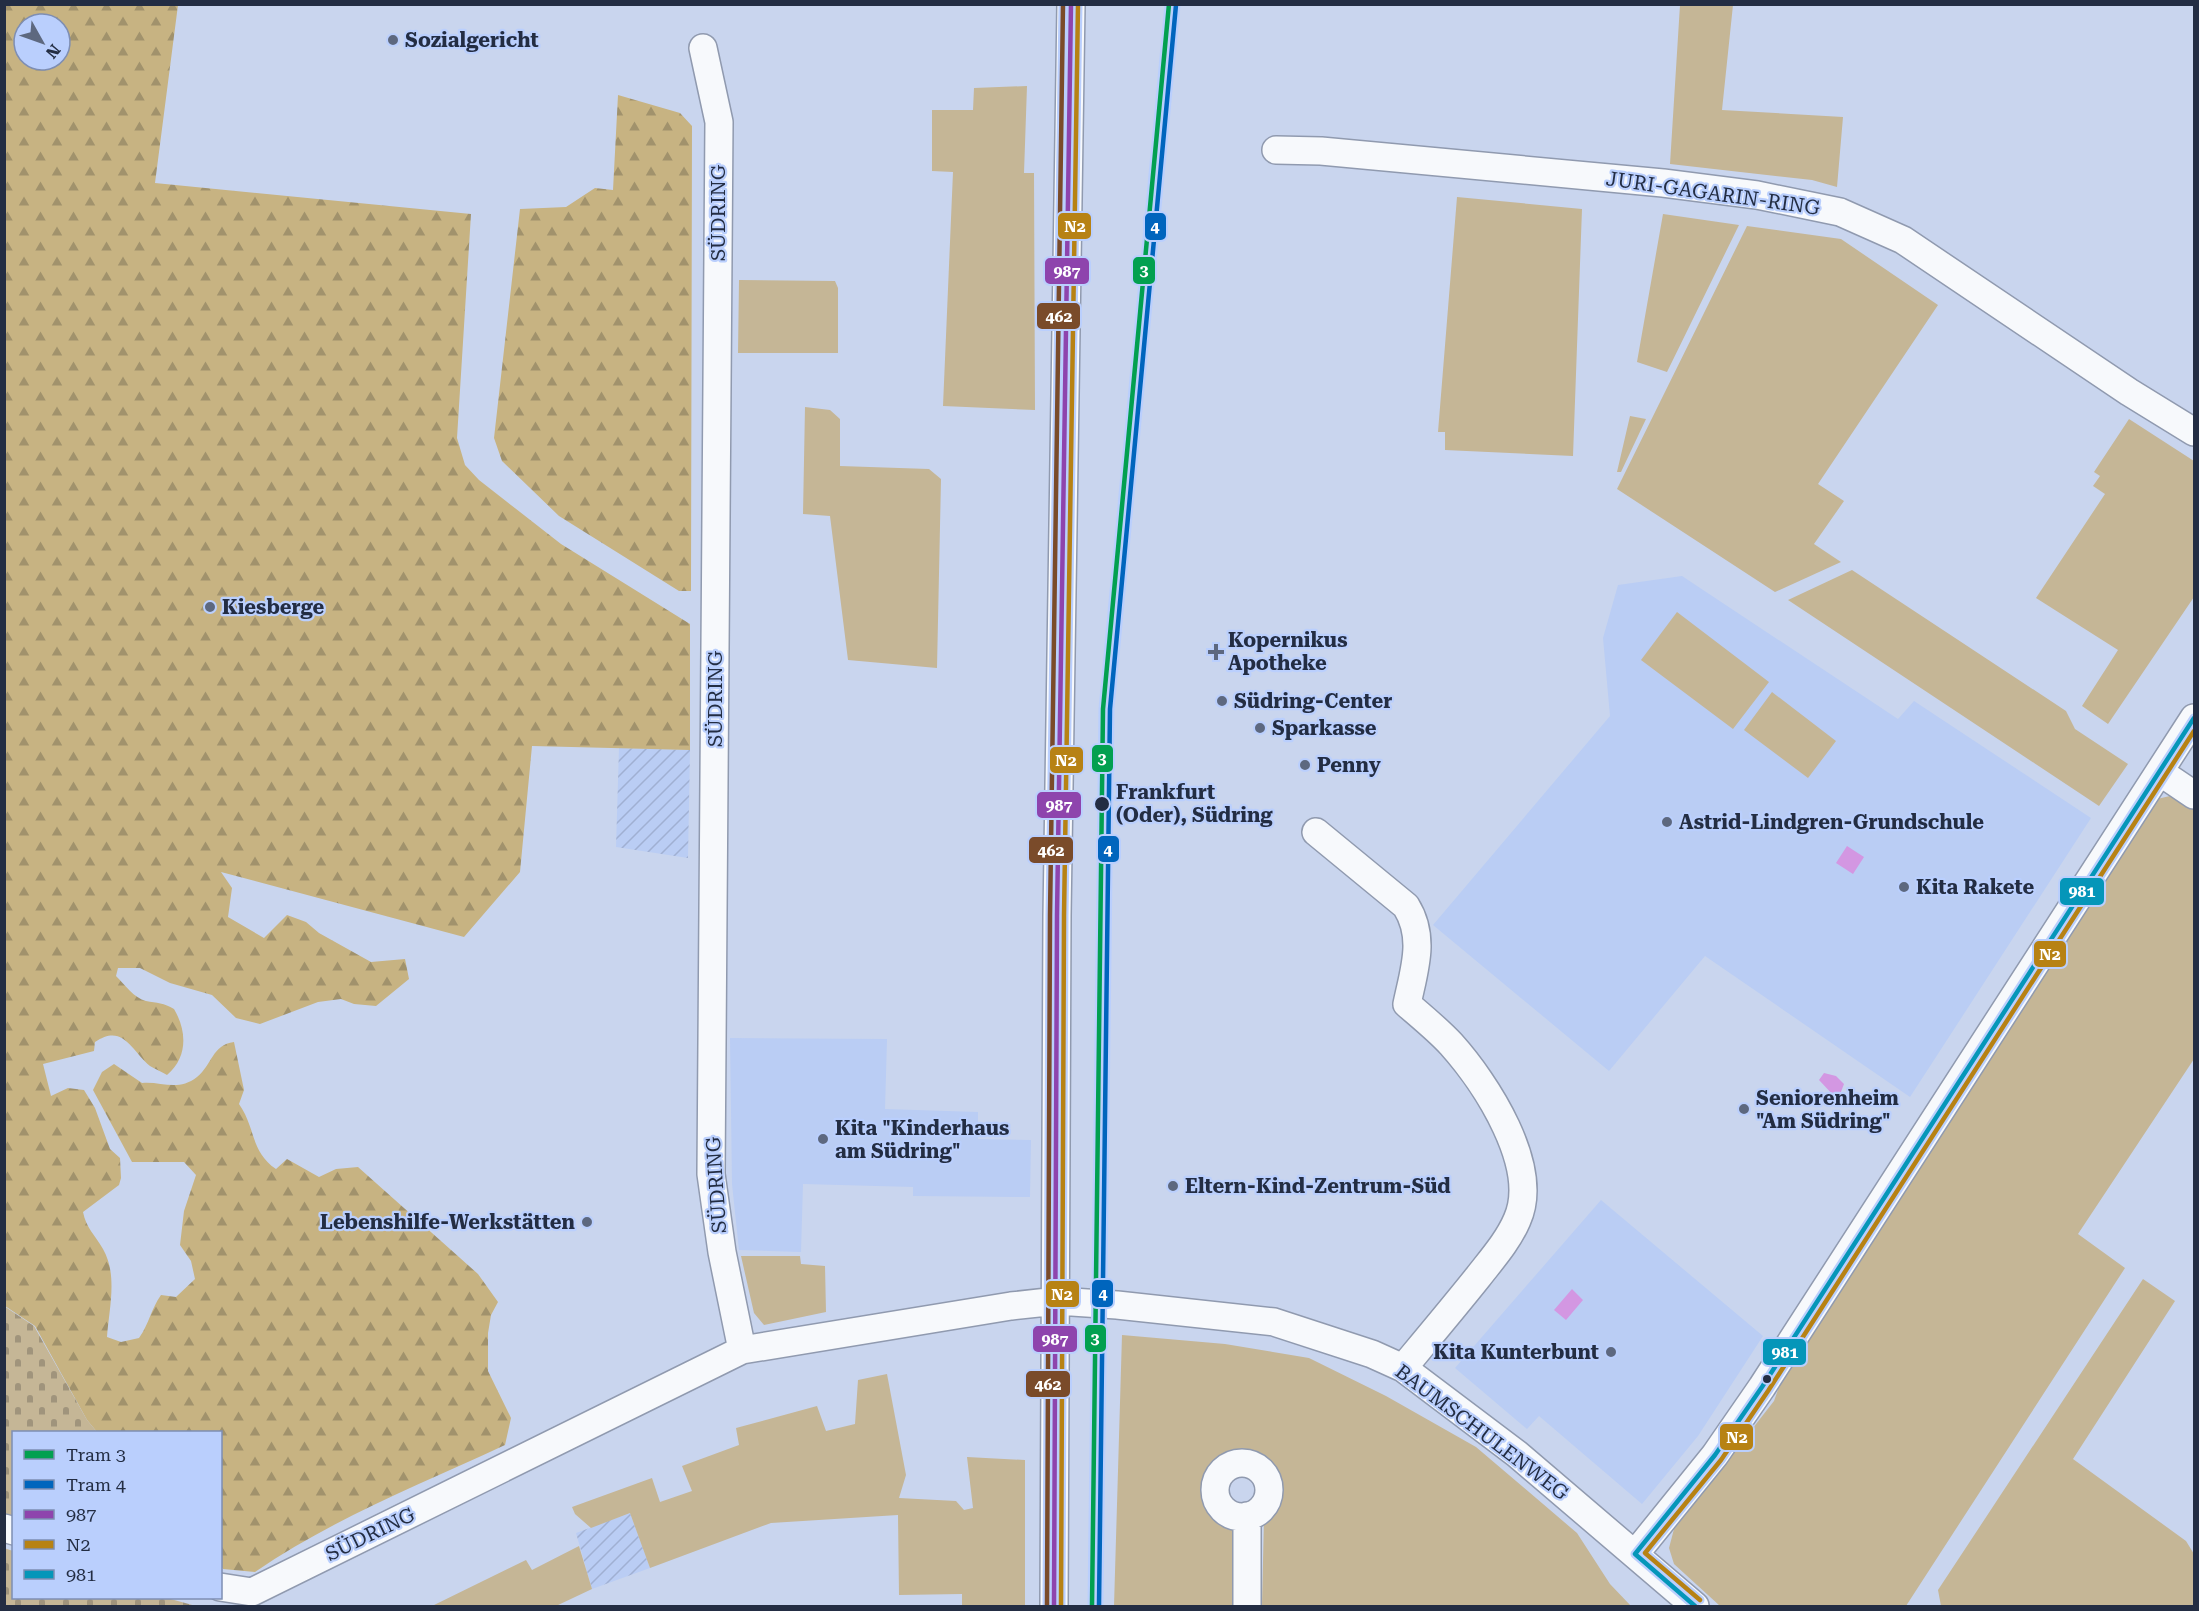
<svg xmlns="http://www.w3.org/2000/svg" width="2199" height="1611" font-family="'Roboto Serif',serif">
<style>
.built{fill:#bacdf4}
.industrial{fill:url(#industrial-furrows)}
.grass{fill:#c5b696}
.forest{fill:url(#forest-firs);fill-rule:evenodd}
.cemetery{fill:url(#cemetery-stones)}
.water{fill:#d397e2}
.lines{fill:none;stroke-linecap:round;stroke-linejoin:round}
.minor-casing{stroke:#909aaf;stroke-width:30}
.minor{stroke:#f7f9fc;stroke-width:27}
.bus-1-casing{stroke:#bacffd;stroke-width:9}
.bus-2-casing{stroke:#bacffd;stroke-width:9}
.bus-3-casing{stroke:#bacffd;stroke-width:9}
.bus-4-casing{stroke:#bacffd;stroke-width:9}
.bus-1{stroke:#8e44ad;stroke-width:4.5}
.bus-2{stroke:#b78214;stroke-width:4.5}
.bus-3{stroke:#0596b9;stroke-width:4.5}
.bus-4{stroke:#7a4b2a;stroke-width:4.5}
.tram-1-casing{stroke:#bacffd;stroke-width:9}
.tram-2-casing{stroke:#bacffd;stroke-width:9}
.tram-1{stroke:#02a050;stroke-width:4.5}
.tram-2{stroke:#0065bd;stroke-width:4.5}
.poi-dot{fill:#5d687f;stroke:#bacffd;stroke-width:2}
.stop-dot{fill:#232d43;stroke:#bacffd;stroke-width:2}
.labels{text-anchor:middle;stroke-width:4.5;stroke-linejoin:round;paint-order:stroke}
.poi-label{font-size:20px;font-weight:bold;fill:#232d43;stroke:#bacffd;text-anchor:start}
.street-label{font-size:20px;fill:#232d43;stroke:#bacffd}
.stop-label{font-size:20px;font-weight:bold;fill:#232d43;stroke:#bacffd;text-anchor:start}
.line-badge{stroke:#bacffd;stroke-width:2}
.badge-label{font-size:16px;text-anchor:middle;font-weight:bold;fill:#fff}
</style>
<defs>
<pattern id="industrial-furrows" width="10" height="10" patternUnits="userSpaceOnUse" patternTransform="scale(1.5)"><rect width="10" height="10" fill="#bacdf4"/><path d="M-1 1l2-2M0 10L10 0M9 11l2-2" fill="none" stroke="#a0b0d2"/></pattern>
<pattern id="forest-firs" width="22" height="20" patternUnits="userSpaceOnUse" patternTransform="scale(1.5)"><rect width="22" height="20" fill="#c7b382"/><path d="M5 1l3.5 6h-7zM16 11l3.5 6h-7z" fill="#a1926c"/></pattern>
<pattern id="cemetery-stones" width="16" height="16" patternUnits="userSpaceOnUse" patternTransform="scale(1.5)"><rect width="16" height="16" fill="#c5b696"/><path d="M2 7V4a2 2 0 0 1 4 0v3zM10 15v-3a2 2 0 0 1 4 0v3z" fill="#a0947c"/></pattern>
</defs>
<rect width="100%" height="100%" fill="#c9d5ee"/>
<!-- built -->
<path class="built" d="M1682,576L1898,719L1914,701L2091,818L1910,1097L1705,956L1609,1071L1433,925L1610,716L1603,638L1618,585Z
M730,1038L887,1039L885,1109L978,1112V1139L1031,1140L1030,1197L913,1196V1187L803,1184L801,1252L739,1250L732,1184Z
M1601,1200L1763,1336L1698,1436L1642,1504L1539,1416L1527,1429L1455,1368Z"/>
<!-- industrial -->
<path class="industrial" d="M619,748L690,750L688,858L616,847Z
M630,1513L650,1568L592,1589L576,1533Z"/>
<!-- grass -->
<path class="grass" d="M1680,5H1733L1722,110L1843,117L1837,187L1812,180L1670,164Z
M1027,86L1024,173H1034L1035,410L943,406L953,172L932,171V110H973L974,88Z
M1457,197L1582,209L1573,456L1445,450V432H1438Z
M1663,214L1739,225L1667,372L1637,362Z
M1747,226L1841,239L1938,305L1818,484L1844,501L1814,544L1841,562L1775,592L1617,489Z
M739,280L835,281L838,288V353H738Z
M805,407L830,410L840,419V466L929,469L941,479L937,668L848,660L830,516L803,514Z
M1630,416L1646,419L1621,472H1617Z
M2129,419L2194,461V597L2108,724L2082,706L2118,650L2036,598L2105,494L2093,486L2100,476L2094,472Z
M1852,570L2066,711L2075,729L2128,764L2099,806L1788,600Z
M1677,612L1769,682L1733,729L1641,660Z
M1772,692L1836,741L1808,778L1744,730Z
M2170,796L2186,798L2194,804V1059L2078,1234L2125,1268L1906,1606H1720L1674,1564L1669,1548L1674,1529L1774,1401L1785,1370L2157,799Z
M741,1256H800L801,1264L825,1266L826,1312L764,1325L754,1313Z
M2143,1279L2175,1301L2073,1459L2186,1541L2194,1554V1606H1941L1938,1590Z
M1122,1335L1225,1344L1309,1358L1386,1396L1476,1447L1577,1533L1610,1584L1631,1606H1262L1264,1518L1273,1497V1477L1255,1459L1240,1455C1234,1459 1225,1462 1219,1467C1195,1487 1217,1517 1237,1529L1235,1606H1114Z
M887,1374L906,1475L899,1498L956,1501L964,1510L973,1508L967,1457L1025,1460V1606H962V1594L899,1595L898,1515L771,1523L650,1568L630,1513L591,1528L575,1514L572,1507L652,1478L660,1502L692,1491L682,1466L739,1445L736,1428L817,1406L826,1431L855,1424L858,1380Z
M579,1546L592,1589L556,1606H432L526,1560L532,1570Z"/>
<!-- forest -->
<path class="forest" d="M4,5H178L155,183L471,214L457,438L465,465L479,480L561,544L690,624V750L532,746L520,872L464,937L221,872L232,888L228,917L264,938L287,915L306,922L319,933L371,962L405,959L409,979L376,1006L354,1004L341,999L318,1002L260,1024L236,1018L212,995L170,983L140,968H118L116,976C125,985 134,998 146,1001C157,1003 164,1003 174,1009C187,1031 188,1057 167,1075C162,1072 155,1069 150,1066C131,1050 123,1023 95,1042L94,1051L43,1064L51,1096L68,1088L84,1090L95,1108L110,1149L120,1158L121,1178L119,1185L83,1212C86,1228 95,1235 103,1249C118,1275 109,1309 107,1337L121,1342L139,1338C149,1324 151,1309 161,1295L176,1297L195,1279L191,1261L180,1245L184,1211L196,1175L184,1162H132L93,1090L102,1072L114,1064L142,1083C161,1081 178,1092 197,1077C212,1065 212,1045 234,1042L244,1090L239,1104C256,1128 250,1151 276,1169L287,1159L319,1177L336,1169L358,1167L478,1274L498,1302L491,1315L488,1333V1371L511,1418L505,1445C421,1484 332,1519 255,1572L223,1569L221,1566L220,1432H97L87,1420L35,1326L5,1306ZM24,24H60V60H24Z
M618,95L680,113L692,126L691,591H679L559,516L502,461L494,438L520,209L566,207L595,188L613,190Z"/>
<!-- cemetery -->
<path class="cemetery" d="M4,1306L34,1326L87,1420L97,1432H14L13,1520L4,1517Z
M4,1548L13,1551L14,1598H167L196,1606H5Z"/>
<!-- water -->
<path class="water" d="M1847,846L1864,857L1853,874L1836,863Z
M1824,1073L1836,1076L1844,1084L1839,1097H1835L1819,1080Z
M1572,1289L1583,1300L1566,1320L1554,1310Z"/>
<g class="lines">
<!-- minor casing -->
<g class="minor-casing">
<path id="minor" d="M703,48L719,122L711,1174L722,1252L742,1350
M1276,150L1321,151L1663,183L1757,195L1840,212L1903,240L2129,392L2194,432
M2160,772L2194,795
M1316,832L1406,906C1426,938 1414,970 1407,1004C1422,1017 1438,1030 1451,1044C1486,1083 1541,1167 1517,1220C1508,1241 1492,1259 1478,1277C1454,1307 1428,1338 1403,1368
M1215 1490a27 27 0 1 1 54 0a27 27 0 1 1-54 0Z
M4,1528L14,1531
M1635,1554L1715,1455L1762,1387L2194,718
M220,1587L252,1592L742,1350L1011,1306L1057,1301L1117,1305L1274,1322L1372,1354L1403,1368L1517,1454L1695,1606
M1054,1606L1057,916L1071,4
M1247,1606V1516"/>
</g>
<!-- minor -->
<use href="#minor" class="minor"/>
<!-- bus-1 casing -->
<g class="bus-1-casing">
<path id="bus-1" d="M1054,1606L1057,916L1071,4"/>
</g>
<!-- bus-2 casing -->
<g class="bus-2-casing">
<path id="bus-2" d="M1700,1600L1645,1553L1721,1460L1768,1391L2194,731
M1061,1606L1064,916L1078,4"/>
</g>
<!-- bus-3 casing -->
<g class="bus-3-casing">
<path id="bus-3" d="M1635,1554L1715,1455L1762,1387L2194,718
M1635,1554L1695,1606"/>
</g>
<!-- bus-4 casing -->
<g class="bus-4-casing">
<path id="bus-4" d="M1047,1606L1050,916L1063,4"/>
</g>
<!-- bus-1 -->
<use href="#bus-1" class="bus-1"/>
<!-- bus-2 -->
<use href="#bus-2" class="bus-2"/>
<!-- bus-3 -->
<use href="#bus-3" class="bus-3"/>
<!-- bus-4 -->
<use href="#bus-4" class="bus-4"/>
<!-- tram-1 casing -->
<g class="tram-1-casing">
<path id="tram-1" d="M1092,1606L1103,709L1169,4"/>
</g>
<!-- tram-2 casing -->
<g class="tram-2-casing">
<path id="tram-2" d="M1099,1606L1110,709L1176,5"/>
</g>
<!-- tram-1 -->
<use href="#tram-1" class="tram-1"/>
<!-- tram-2 -->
<use href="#tram-2" class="tram-2"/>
</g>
<!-- markers -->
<g class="poi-dot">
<circle cx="393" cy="40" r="6"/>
<circle cx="210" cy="607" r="6"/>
<path d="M1213 643h6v6h6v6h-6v6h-6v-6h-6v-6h6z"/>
<circle cx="1222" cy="701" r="6"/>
<circle cx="1260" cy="728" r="6"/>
<circle cx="1305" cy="765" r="6"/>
<circle cx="1667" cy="822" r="6"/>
<circle cx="1904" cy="887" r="6"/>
<circle cx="1744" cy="1109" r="6"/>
<circle cx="823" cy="1139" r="6"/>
<circle cx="1173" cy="1186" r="6"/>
<circle cx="587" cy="1222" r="6"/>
<circle cx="1611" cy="1352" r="6"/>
</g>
<g class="stop-dot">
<circle cx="1102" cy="804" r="8"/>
<circle cx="1767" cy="1379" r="5"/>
</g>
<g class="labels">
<!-- poi labels -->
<g class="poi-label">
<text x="405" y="47">Sozialgericht</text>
<text x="222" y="614">Kiesberge</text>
<text x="1228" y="647">Kopernikus<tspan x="1228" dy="23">Apotheke</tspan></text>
<text x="1234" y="708">Südring-Center</text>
<text x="1272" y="735">Sparkasse</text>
<text x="1317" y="772">Penny</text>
<text x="1679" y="829">Astrid-Lindgren-Grundschule</text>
<text x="1916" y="894">Kita Rakete</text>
<text x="1756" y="1105">Seniorenheim<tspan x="1756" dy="23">"Am Südring"</tspan></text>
<text x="835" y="1135">Kita "Kinderhaus<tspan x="835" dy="23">am Südring"</tspan></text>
<text x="1185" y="1193">Eltern-Kind-Zentrum-Süd</text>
<text x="575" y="1229" text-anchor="end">Lebenshilfe-Werkstätten</text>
<text x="1599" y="1359" text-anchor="end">Kita Kunterbunt</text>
</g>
<!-- street labels -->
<g class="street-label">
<text transform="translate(1713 193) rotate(8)" y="7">JURI-GAGARIN-RING</text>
<text transform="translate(718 213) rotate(-90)" y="7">SÜDRING</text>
<text transform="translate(715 699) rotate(-90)" y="7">SÜDRING</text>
<text transform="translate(716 1185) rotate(-94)" y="7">SÜDRING</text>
<text transform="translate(1482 1432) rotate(37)" y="7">BAUMSCHULENWEG</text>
<text transform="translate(370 1534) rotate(-26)" y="7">SÜDRING</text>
</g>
<!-- stop labels -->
<g class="stop-label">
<text x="1116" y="799">Frankfurt<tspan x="1116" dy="23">(Oder), Südring</tspan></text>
</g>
</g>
<g class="line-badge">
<rect x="1057" y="212" width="35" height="28" rx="6" fill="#b78214"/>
<rect x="1144" y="212" width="23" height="29" rx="6" fill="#0065bd"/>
<rect x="1132" y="256" width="24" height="29" rx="6" fill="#02a050"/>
<rect x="1044" y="257" width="46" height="28" rx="6" fill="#8e44ad"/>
<rect x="1036" y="302" width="45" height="28" rx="6" fill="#7a4b2a"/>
<rect x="1091" y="744" width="23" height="29" rx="6" fill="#02a050"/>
<rect x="1049" y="746" width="35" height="28" rx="6" fill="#b78214"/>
<rect x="1036" y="791" width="46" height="28" rx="6" fill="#8e44ad"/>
<rect x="1097" y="835" width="23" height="28" rx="6" fill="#0065bd"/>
<rect x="1028" y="836" width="46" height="28" rx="6" fill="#7a4b2a"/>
<rect x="2059" y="877" width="46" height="29" rx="6" fill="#0596b9"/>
<rect x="2033" y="940" width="34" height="28" rx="6" fill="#b78214"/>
<rect x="1091" y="1279" width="23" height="29" rx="6" fill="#0065bd"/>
<rect x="1045" y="1280" width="35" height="28" rx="6" fill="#b78214"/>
<rect x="1084" y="1324" width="23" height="29" rx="6" fill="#02a050"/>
<rect x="1032" y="1325" width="46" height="28" rx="6" fill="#8e44ad"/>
<rect x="1762" y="1338" width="45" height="28" rx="6" fill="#0596b9"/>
<rect x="1025" y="1370" width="46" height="28" rx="6" fill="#7a4b2a"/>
<rect x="1719" y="1423" width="35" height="28" rx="6" fill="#b78214"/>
</g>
<g class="badge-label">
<text x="1075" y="232">N2</text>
<text x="1155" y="232">4</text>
<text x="1144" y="276">3</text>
<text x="1067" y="277">987</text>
<text x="1059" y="322">462</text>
<text x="1102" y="764">3</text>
<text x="1066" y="766">N2</text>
<text x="1059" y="811">987</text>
<text x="1108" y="855">4</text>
<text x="1051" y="856">462</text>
<text x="2082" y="897">981</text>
<text x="2050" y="960">N2</text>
<text x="1103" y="1299">4</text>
<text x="1062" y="1300">N2</text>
<text x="1095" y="1344">3</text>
<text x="1055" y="1345">987</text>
<text x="1785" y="1358">981</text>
<text x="1048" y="1390">462</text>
<text x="1737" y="1443">N2</text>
</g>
<!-- border -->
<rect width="2199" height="1611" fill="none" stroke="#232d43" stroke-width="12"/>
<!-- legend -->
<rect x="12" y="1431" width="210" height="168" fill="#bacffd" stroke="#7e8eb3" stroke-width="1.5"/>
<rect x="24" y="1450" width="30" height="9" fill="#02a050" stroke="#7e8eb3" stroke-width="1.5"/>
<text x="66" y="1461" font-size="18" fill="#232d43">Tram 3</text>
<rect x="24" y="1480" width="30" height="9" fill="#0065bd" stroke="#7e8eb3" stroke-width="1.5"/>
<text x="66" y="1491" font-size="18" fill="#232d43">Tram 4</text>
<rect x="24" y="1510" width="30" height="9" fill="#8e44ad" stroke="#7e8eb3" stroke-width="1.5"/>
<text x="66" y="1521" font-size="18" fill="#232d43">987</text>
<rect x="24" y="1540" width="30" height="9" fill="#b78214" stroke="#7e8eb3" stroke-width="1.5"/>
<text x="66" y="1551" font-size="18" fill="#232d43">N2</text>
<rect x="24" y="1570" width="30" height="9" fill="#0596b9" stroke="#7e8eb3" stroke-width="1.5"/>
<text x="66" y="1581" font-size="18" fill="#232d43">981</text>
<!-- north arrow -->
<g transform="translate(42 42) rotate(130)"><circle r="28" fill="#bacffd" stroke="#7e8eb3" stroke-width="1.5"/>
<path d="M0-4.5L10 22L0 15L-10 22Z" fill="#5d687f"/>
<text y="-9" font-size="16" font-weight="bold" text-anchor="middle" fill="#232d43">N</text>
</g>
</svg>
